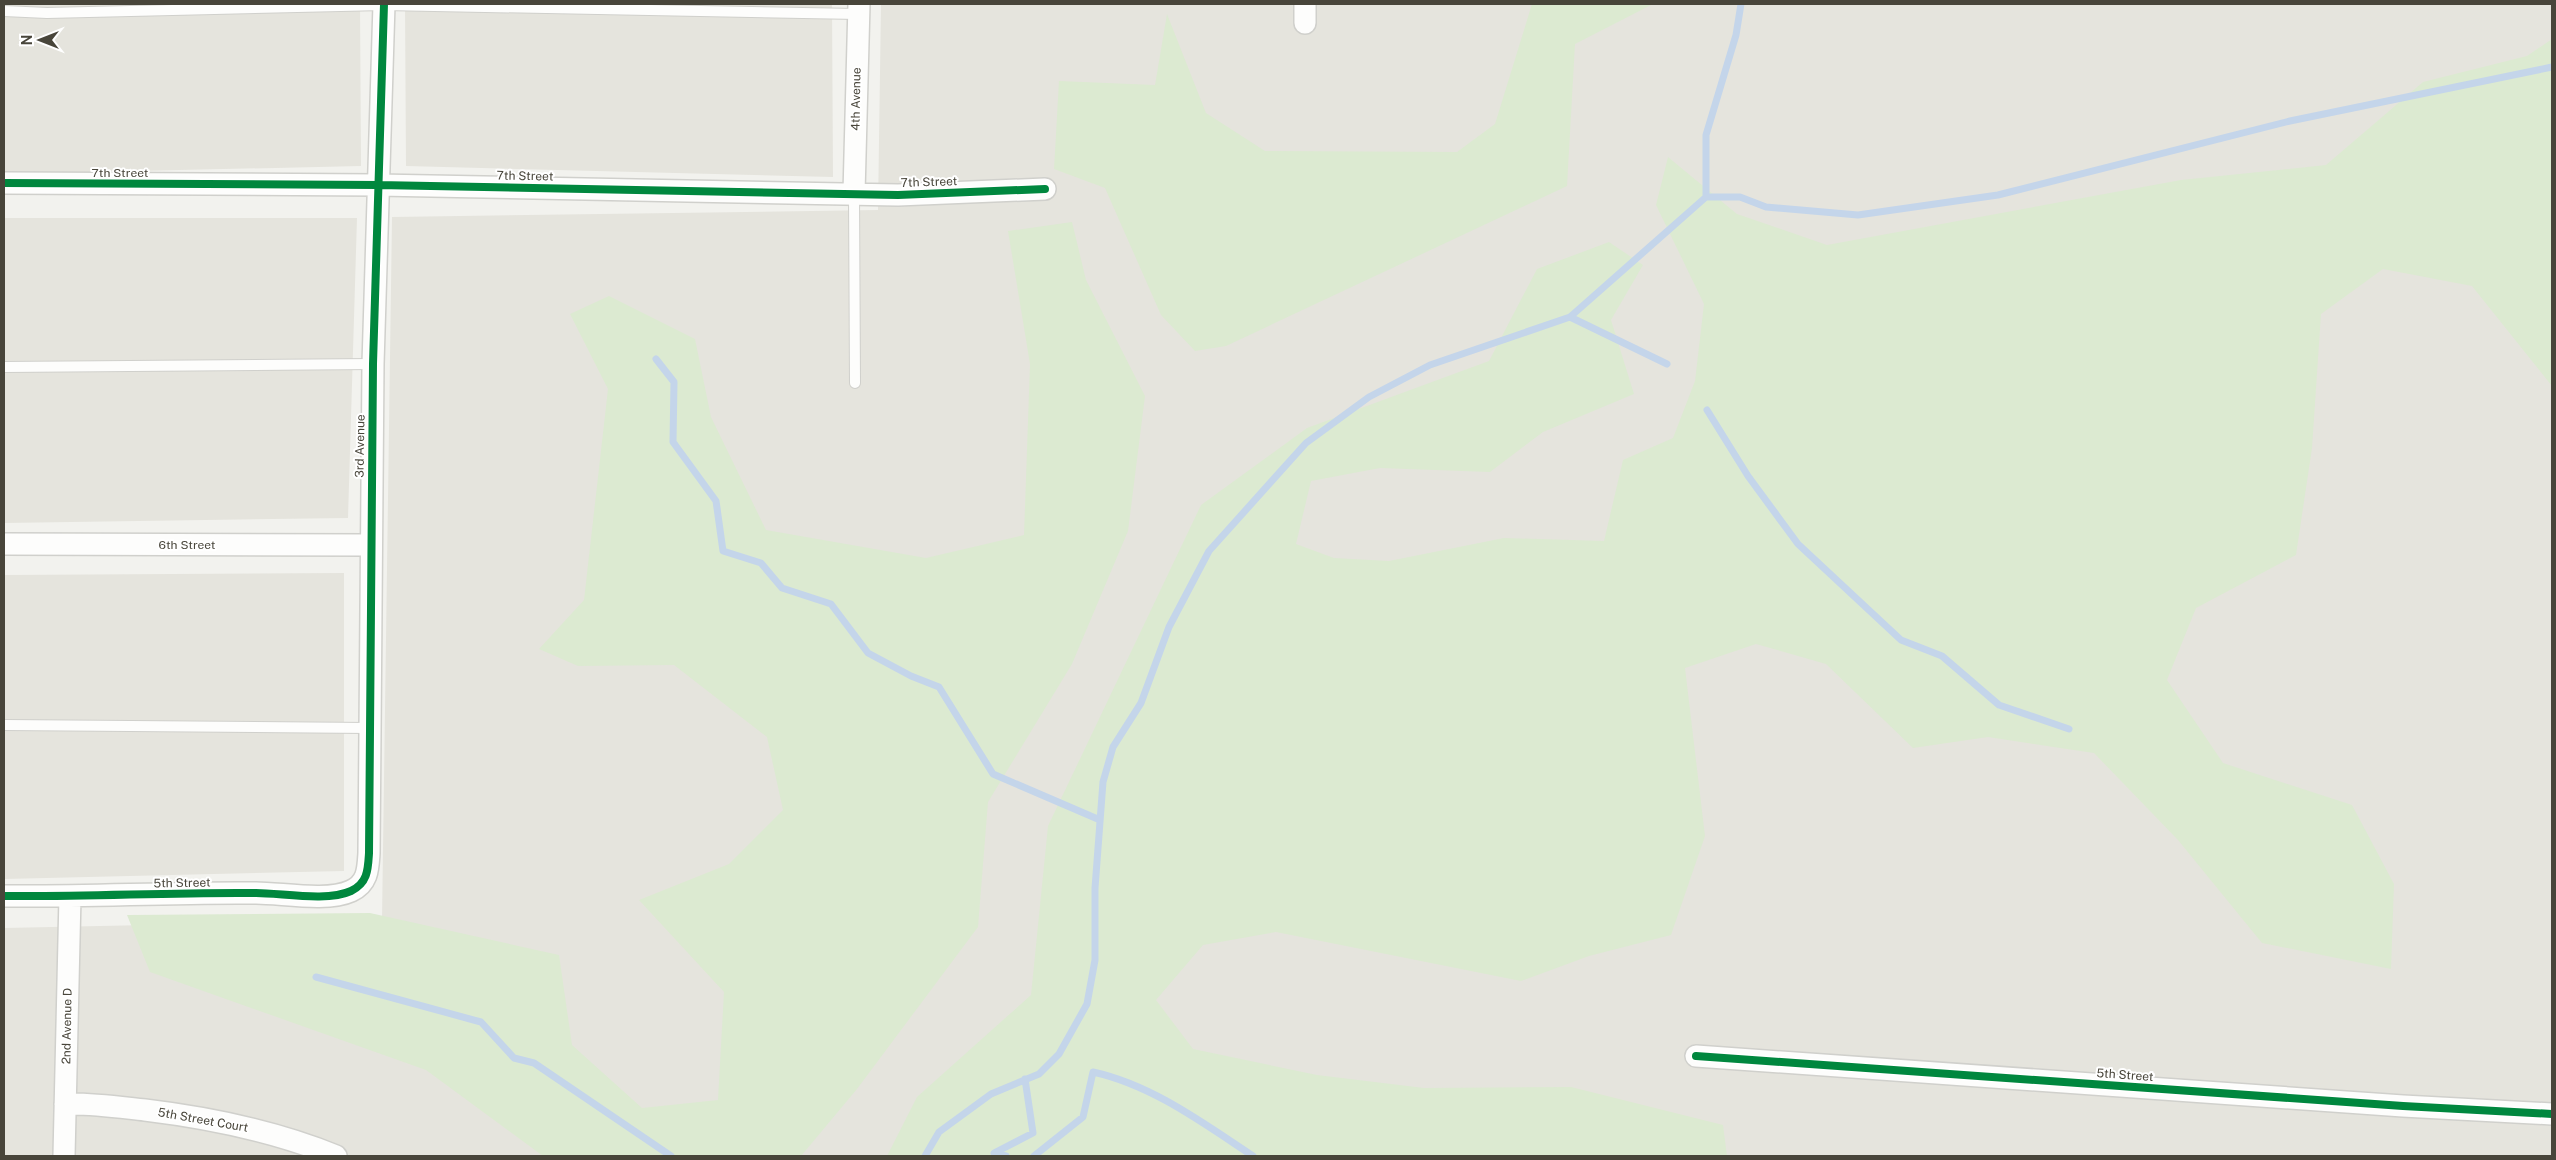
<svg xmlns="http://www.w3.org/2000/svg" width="2556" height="1160" font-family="'Public Sans',sans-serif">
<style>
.residential{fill:#e5e4dd}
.green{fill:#dcead1}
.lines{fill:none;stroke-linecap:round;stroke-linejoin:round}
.stream{stroke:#c4d5ea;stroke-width:7}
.lane-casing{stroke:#d0d0cc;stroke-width:12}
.street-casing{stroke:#d0d0cc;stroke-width:24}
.lane{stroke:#fdfdfc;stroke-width:10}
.street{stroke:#fdfdfc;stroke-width:21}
.cycleway-casing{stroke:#fff;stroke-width:11}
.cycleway{stroke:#00873e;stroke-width:8}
.labels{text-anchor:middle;stroke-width:4;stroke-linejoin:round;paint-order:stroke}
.street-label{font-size:12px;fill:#48453a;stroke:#fff}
</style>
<rect width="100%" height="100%" fill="#f2f2ee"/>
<!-- residential -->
<path class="residential" d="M4,4H360L361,166L4,174Z
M405,4H832L833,177L406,166Z
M881,4H2552V1156H4V928L382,920L392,217L878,210Z
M5,218H357L348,518L4,523Z
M344,573V871L4,879V575Z"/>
<!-- green -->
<path class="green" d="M1532,4H1653L1575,44L1567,186L1226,346L1195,351L1161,315L1105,188L1054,169L1059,81L1155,85L1167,14L1206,113L1265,151L1457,152L1495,124Z
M2552,39V386L2472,286L2383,269L2321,314L2312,448L2296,555L2196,608L2167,680L2223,763L2352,805L2394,884L2391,969L2262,943L2178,840L2094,753L1988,737L1913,748L1826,664L1756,644L1685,668L1705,836L1671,935L1589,956L1521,981L1276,932L1203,945L1156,1000L1193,1049L1317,1075L1424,1088L1571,1087L1723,1125L1727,1156H887L917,1097L1031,995L1048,826L1201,505L1307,428L1489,361L1537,269L1609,242L1643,265L1611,320L1634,394L1543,432L1490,472L1380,468L1311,481L1296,544L1334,558L1389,561L1504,538L1604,541L1623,460L1673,438L1695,381L1704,304L1656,205L1668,157L1737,214L1827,245L2181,180L2326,165L2423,82L2527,56Z
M1072,222L1086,280L1145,396L1128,531L1072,664L988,802L978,927L857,1089L801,1156H543L426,1070L150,972L127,915L370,913L559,955L572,1045L642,1108L718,1100L724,992L639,900L729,864L783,810L767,737L674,665L578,666L539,649L584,600L608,389L570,314L609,296L695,339L711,417L766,530L926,558L1024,535L1030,364L1008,231Z"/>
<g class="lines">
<!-- stream -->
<path class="stream" d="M1706,197V135L1736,35L1741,4
M1570,317L1667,364
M656,359L674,382L673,442L716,501L723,551L761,563L782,588L831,604L868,653L911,676L939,687L993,774L1100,820
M1707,410L1748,476L1798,544L1901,640L1942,656L1999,705L2069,729
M316,977L481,1022L514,1058L534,1063L671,1156
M925,1156L939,1132L991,1094L1039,1074L1059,1054L1087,1004L1095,960V888L1103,782L1113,747L1141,703L1169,627L1209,551L1306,443L1369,397L1430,365L1570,317L1706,197H1740L1766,207L1858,215L1998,195L2290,121L2552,67
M1006,1156L994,1153L1033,1133L1025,1079
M1034,1156L1083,1117L1093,1072C1152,1085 1203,1123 1253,1156"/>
<!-- lane casing -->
<g class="lane-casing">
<path id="lane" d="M4,11L47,13L384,5L858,14
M854,193L855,383
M4,367L373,364
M4,725L369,728"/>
</g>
<!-- street casing -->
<g class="street-casing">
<path id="street" d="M1305,4V23
M4,183L378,185L898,195L1045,189
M854,193L859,4
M4,544L370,545
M4,896C88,897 172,892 256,893C282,893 327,902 351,891C368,883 368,869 369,853L373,364L384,4
M1696,1056L2403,1106L2552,1114
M65,1104C92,1103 118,1107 145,1110C211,1118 275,1131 336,1156
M64,1156L70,896"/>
</g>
<!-- lane -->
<use href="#lane" class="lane"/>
<!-- street -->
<use href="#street" class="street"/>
<!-- cycleway casing -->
<g class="cycleway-casing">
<path id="cycleway" d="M4,183L378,185L898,195L1045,189
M4,896C88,897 172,892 256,893C282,893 327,902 351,891C368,883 368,869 369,853L373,364L384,4
M1696,1056L2403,1106L2552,1114"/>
</g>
<!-- cycleway -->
<use href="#cycleway" class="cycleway"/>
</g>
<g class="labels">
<!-- street labels -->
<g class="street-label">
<text transform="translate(856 99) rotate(-89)" y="4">4th Avenue</text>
<text x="120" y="177">7th Street</text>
<text transform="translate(525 176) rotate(1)" y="4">7th Street</text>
<text transform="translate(929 182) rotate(-2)" y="4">7th Street</text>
<text transform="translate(360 446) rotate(-89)" y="4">3rd Avenue</text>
<text x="187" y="549">6th Street</text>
<text transform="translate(182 883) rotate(-1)" y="4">5th Street</text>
<text transform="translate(67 1026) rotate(-89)" y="4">2nd Avenue D</text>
<text transform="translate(2125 1075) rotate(4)" y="4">5th Street</text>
<text transform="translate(203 1120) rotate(10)" y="4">5th Street Court</text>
</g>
</g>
<!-- border -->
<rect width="2556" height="1160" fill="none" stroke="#48453a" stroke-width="10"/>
<!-- north arrow -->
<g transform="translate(40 40) rotate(270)" stroke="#ffffff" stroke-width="4" paint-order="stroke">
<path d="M0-4L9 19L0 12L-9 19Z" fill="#48453a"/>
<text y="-8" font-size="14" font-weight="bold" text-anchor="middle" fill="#48453a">N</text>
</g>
</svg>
